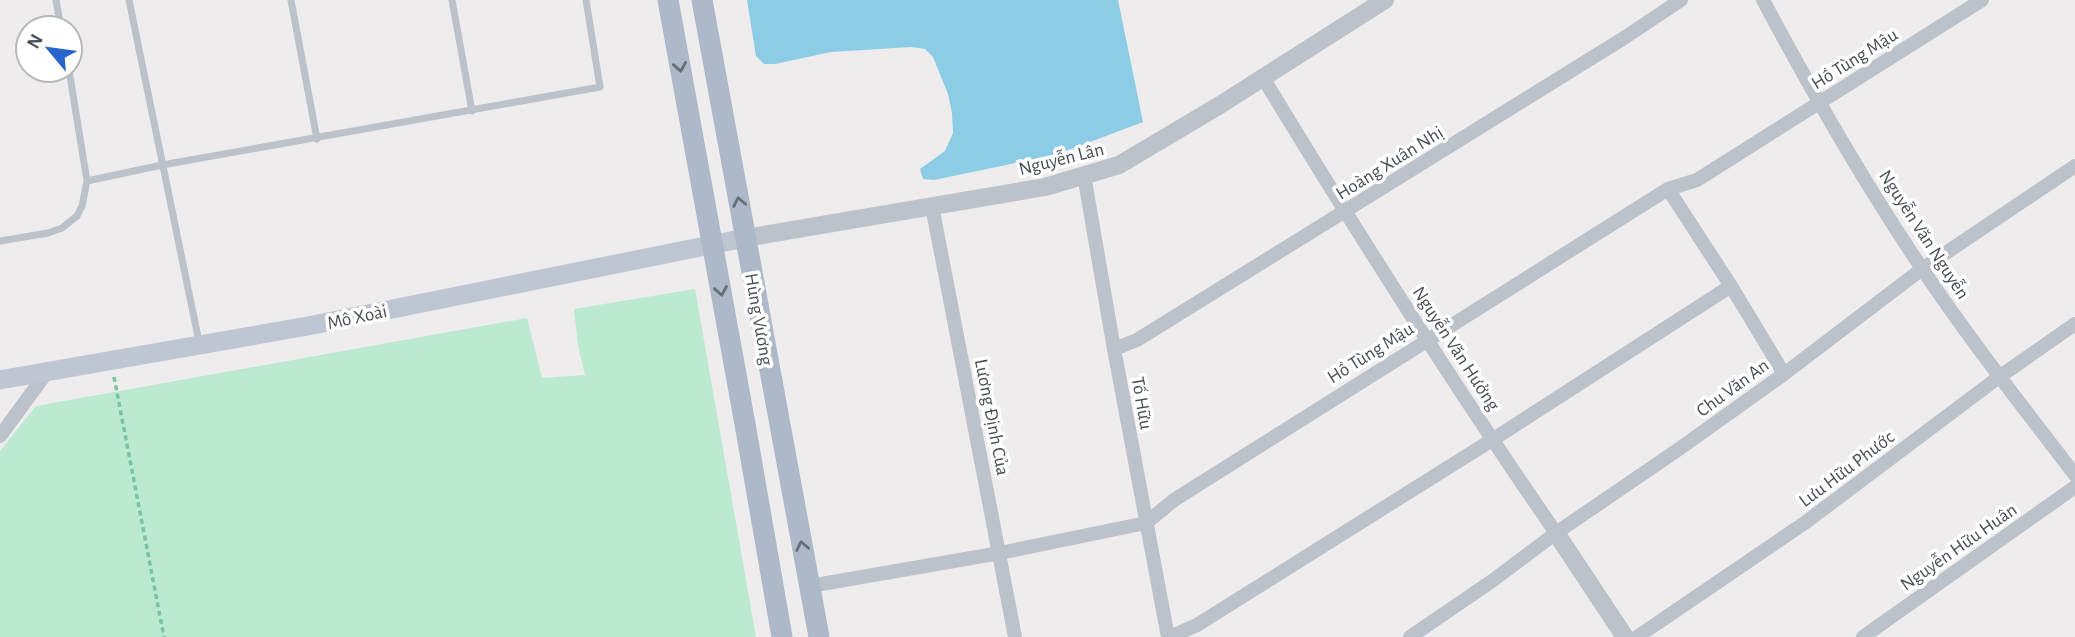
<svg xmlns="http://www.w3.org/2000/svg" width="2075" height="637" font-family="'Alegreya Sans',sans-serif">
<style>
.green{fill:#bcead0}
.water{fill:#8ccce4}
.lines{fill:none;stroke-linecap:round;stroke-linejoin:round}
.path{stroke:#77c5a3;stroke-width:3.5;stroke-dasharray:5 3.5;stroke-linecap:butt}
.service{stroke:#bbc2ca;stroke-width:7}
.minor{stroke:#bbc2ca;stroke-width:14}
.tertiary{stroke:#bbc2ca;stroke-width:18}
.secondary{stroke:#bdc6d2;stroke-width:19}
.primary{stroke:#adb9c9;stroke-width:21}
.oneway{stroke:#656e79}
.labels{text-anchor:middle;stroke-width:7;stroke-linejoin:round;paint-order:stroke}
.street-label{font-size:19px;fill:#464e57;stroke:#fff}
</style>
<rect width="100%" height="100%" fill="#eeecec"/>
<!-- green -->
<path class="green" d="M695,289L756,637H0V451L36,406L527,318L542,378L585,375L578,346L574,309Z"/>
<!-- water -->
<path class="water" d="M747,0H1118L1143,122L1058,154L934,180L923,179L920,169L945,151L953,133L952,113L948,94L933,57L925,49L911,47L831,52L775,64H764L756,56Z"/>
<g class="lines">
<!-- path -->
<path class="path" d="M114,377L164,637"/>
<!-- service -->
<path class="service" d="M56,0L61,28
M129,0L199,342
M291,0L317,139
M452,0L472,111
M87,181L162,165L600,87L586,0
M0,241L48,233L62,228L77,216L82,206L87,181L69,70"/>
<!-- minor -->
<path class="minor" d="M1763,0C1812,92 1864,183 1923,270C1970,340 2023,407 2075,475
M1262,76C1356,231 1453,384 1556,533
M1084,175L1114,349L1168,637
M1668,189L1731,286L1784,374
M932,206L1015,637
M1114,349L1137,340L1624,38L1681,0
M0,436L47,372
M810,586L1000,553L1146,523L1174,500L1668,189L1697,180L1982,0
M1170,637L1197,625L1492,440L1731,286
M1410,637L1492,581L1556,533L1679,449L1784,374L1922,269L2075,166
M1637,637L1806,522L1999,377L2075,324
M1863,637L2075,487"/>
<!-- tertiary -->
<path class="tertiary" d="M745,238L1045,187L1119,165L1220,105L1385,0
M1556,533L1625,637"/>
<!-- secondary -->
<path class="secondary" d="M0,380L308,326L745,238"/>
<!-- primary -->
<path class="primary" d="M668,0L745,424L782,637
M702,0L819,637"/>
</g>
<!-- one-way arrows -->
<defs><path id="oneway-chevron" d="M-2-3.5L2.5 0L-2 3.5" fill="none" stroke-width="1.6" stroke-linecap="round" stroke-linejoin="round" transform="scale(1.75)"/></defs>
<g class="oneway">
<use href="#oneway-chevron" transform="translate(680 67) rotate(80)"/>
<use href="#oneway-chevron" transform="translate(739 202) rotate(-101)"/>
<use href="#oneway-chevron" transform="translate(721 291) rotate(80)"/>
<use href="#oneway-chevron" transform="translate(802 546) rotate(-101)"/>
</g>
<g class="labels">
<!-- street labels -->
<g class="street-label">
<text transform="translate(1854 58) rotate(-32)" y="7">Hồ Tùng Mậu</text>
<text transform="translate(1061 158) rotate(-14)" y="7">Nguyễn Lân</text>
<text transform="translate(1389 162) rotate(-32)" y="7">Hoàng Xuân Nhị</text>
<text transform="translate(1925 234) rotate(57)" y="7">Nguyễn Văn Nguyễn</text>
<text transform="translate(357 316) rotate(-12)" y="7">Mô Xoài</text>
<text transform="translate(760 319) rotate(80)" y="7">Hùng Vương</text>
<text transform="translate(1457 348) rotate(57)" y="7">Nguyễn Văn Hưởng</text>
<text transform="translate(1370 352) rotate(-32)" y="7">Hồ Tùng Mậu</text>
<text transform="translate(1732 387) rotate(-36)" y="7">Chu Văn An</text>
<text transform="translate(1143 403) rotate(80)" y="7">Tố Hữu</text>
<text transform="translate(993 417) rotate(79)" y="7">Lương Định Của</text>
<text transform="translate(1846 468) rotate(-37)" y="7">Lưu Hữu Phước</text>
<text transform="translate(1958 546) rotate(-35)" y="7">Nguyễn Hữu Huân</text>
</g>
</g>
<!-- north arrow -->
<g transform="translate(49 49) rotate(299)"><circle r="33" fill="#ffffff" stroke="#b5b8bc" stroke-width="2"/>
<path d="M0-5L12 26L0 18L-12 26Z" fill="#2765cd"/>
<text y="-10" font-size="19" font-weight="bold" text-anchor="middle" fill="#464e57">N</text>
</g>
</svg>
